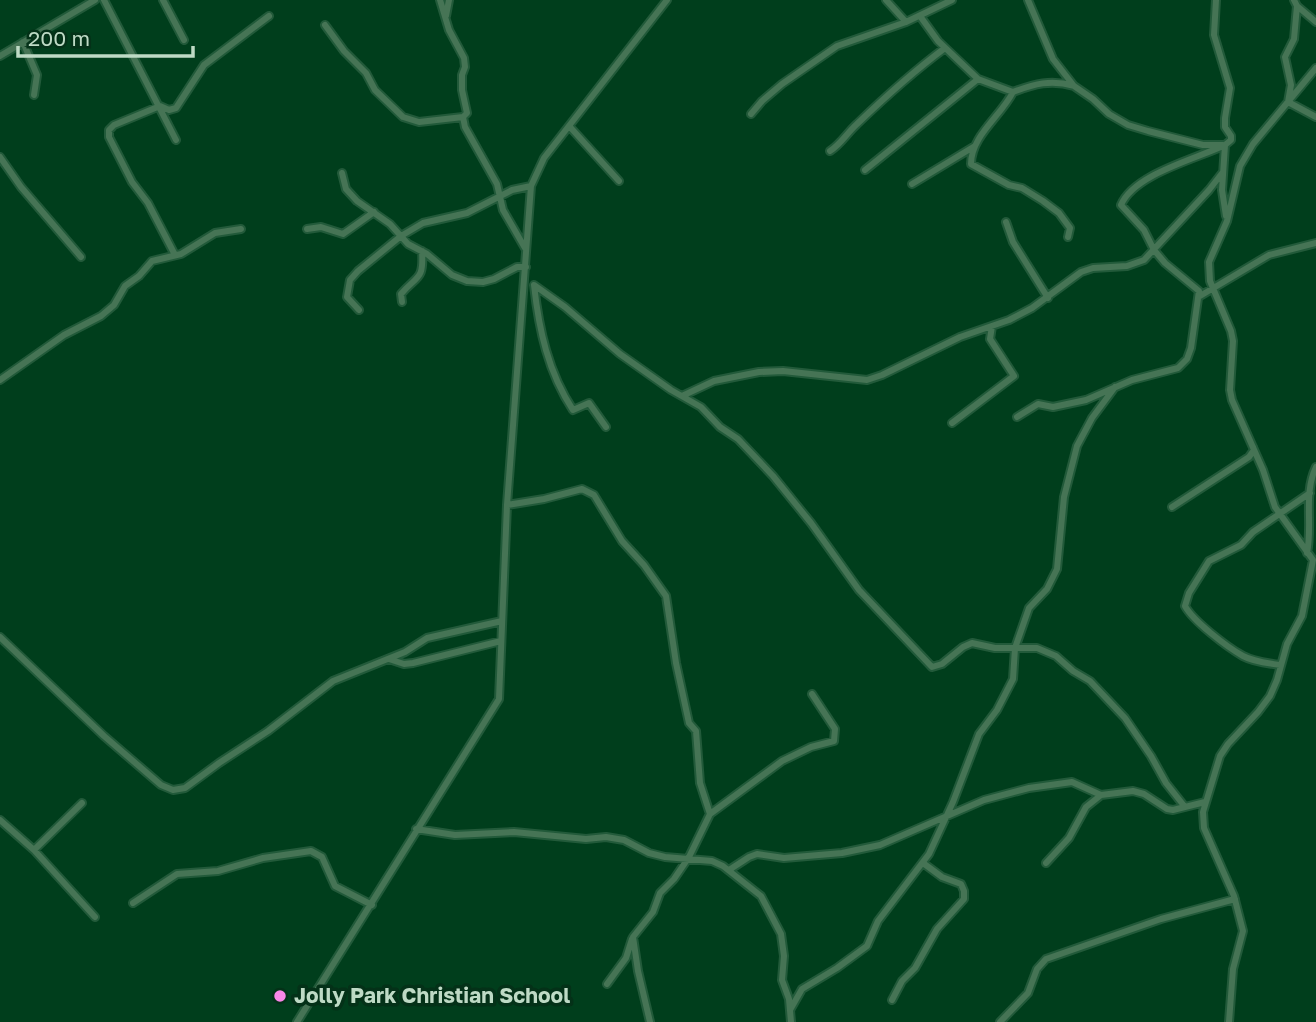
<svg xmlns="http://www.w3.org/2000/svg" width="1316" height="1022" font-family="'Golos Text',sans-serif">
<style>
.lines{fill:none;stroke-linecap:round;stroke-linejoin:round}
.street-casing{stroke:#225a3a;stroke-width:10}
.street{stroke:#467455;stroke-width:6}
.poi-dot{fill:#fa87e8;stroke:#043118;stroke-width:2.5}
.labels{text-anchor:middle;stroke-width:7;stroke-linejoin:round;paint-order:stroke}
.poi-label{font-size:21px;font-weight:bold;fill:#bedac5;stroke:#043118;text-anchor:start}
</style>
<rect width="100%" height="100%" fill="#003e1c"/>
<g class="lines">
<!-- street casing -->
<g class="street-casing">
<path id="street" d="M104,0L176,140
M163,0L184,40
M440,0L449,30L464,58L465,67L462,75V90L467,113L463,117L465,127L497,184L503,210L525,248
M886,0L906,22
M1028,0L1053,59L1074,86L1093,99L1109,114L1128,125L1148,131L1203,145H1223
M1294,0L1297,6L1316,22
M1297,6L1294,39L1285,57L1291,85L1288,102L1316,117
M446,16L449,0
M920,16L938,41L978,79L1013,92
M325,25L344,51L366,73L375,90L403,117L419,122L463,117
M23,42L37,75L34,95
M0,56L95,0
M751,114L762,101L782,84L837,46L906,22L952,0
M570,127L619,181
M1225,145L1222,190L1226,216
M830,151C841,144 847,133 857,124C885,97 914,71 945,48
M0,157L21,187L81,257
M865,170L978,79
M342,173L346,189L357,201L390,224L408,244L427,254L452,275L467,281L483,282L494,279L517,267H526
M912,184L975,146
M1006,222L1013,242L1048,298
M307,229L321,227L343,234L374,212
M1068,237L1070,228L1059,213L1043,201L1022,188L1009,185L971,164C971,136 1001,116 1013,92C1034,84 1051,79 1074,86
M175,255L148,203L132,182L109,137V130L114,125L160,106L169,110L176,108L204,65L269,16
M1200,296L1269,255L1316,243
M402,302L401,294C417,275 424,281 422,251
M359,310L347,297L350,280L358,271L401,236L423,223L467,213L512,190L531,186
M0,380L64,335L101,316L114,305L125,286L139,276L152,261L181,254L215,233L241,229
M682,396L714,381L759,372L783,371L867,380L882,375L960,337L1009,320L1032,308L1081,272L1093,268L1127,266L1144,260L1209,190L1223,172
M1017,417L1038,404L1053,407L1086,400L1132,380L1178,368L1187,359L1191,348L1199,291L1165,263L1154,250L1144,230L1121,205C1134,174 1196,159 1225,145L1231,140V136L1225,127V118L1230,88L1214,35L1216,0
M952,423L1014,376L990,339L992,326
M606,427L589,403L573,410C548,372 539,330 534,285L565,307L620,354L671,390L701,407L720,427L738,439L773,476L811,523L859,590L932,667L942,664L963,647L972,643L995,648H1037L1056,656L1073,671L1090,681L1125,718L1151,756L1166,783L1185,807
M507,505L544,499L582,489L594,495L622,541L644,565L666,596L676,663L689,723L696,731L700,783L710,814
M1172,507L1249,457L1254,450L1253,447
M1307,553C1313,525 1303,494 1316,467
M0,637L104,736L161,785L173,790L185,788L219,763L268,731L333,681L405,652L427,638L502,621
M389,659L404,664L413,663L501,641
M1280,665C1267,663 1254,662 1243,656C1227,647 1193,621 1185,606L1189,593L1209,561L1241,545L1253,532L1310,493
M0,820L34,850L95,917
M416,829L455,835L514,832L586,839L606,837L624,840L649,853L665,857L712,861L723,866L761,896L781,934L784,956L782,980L789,999L791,1022
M34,850L82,803
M1046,863L1069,838L1086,807L1101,795L1133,791L1144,794L1167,809L1173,810L1205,802
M729,870L749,857L757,854L784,858L842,853L880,845L984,800L1029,788L1072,782L1101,795
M133,903L177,874L218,871L263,858L311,851L322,857L335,886L372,905
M607,984L626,958L632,939
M892,1000L902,981L915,968L937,929L964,899V891L961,884L942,877L923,863
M790,1010L802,989L837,968L867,946L878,921L929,854L953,802L979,734L997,710L1013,679L1015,648L1029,608L1047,589L1057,569L1064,497L1077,446L1092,418L1115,387
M297,1022L499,699L507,505L531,186L544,158L667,0
M650,1022L638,971L633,937L653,912L660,893L674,879L689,857L710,814L782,761L811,747L834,741L835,729L812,694
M1000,1022L1028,993L1037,969L1046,959L1161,919L1235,899
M1229,1022L1233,969L1243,931L1234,896L1204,828L1203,812L1220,756L1228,744L1258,712L1270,696L1277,680L1287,644L1302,616L1313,560L1275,507L1263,470L1232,400L1230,390L1233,341L1231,331L1210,281L1209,262L1227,221L1240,166L1253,144L1316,68"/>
</g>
<!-- street -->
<use href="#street" class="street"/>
</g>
<!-- markers -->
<circle class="poi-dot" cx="280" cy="996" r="7"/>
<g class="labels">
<!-- poi labels -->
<g class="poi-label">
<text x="294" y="1003">Jolly Park Christian School</text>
</g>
</g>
<!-- scale -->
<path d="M18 46v10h175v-10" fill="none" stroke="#bedac5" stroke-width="3.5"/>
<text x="28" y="46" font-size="21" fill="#bedac5" stroke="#043118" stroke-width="5" paint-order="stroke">200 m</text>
</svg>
